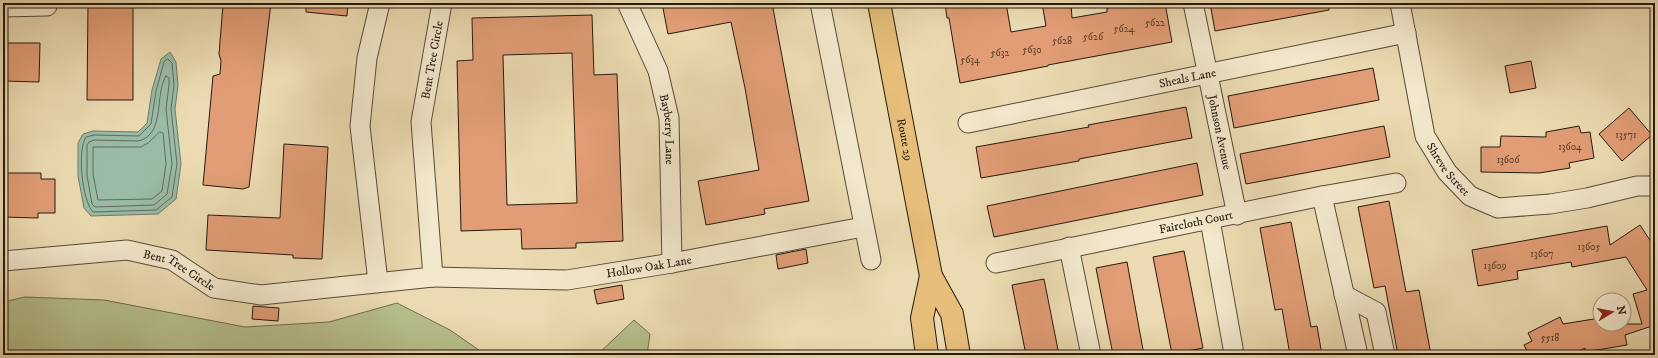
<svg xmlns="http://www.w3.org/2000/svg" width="1658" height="358" font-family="'IM FELL DW Pica',serif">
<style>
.green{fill:#b6c08d;stroke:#6e6d4d}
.water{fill:#9abca6;stroke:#6b7b69}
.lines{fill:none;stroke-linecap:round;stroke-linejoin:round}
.shore{stroke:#606b5a;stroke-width:1}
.building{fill:#e29d76;stroke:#251a0d;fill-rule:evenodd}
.minor-casing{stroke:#574a36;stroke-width:21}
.major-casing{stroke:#251a0d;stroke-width:24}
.minor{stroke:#f3e8cd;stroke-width:19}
.major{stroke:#e6be79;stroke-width:22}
.labels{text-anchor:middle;stroke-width:3;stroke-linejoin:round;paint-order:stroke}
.number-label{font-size:10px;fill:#543b27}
.street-label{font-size:12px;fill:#251a0d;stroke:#f3e8cd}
</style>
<rect width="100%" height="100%" fill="#ecdbb2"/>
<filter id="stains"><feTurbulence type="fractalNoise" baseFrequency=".005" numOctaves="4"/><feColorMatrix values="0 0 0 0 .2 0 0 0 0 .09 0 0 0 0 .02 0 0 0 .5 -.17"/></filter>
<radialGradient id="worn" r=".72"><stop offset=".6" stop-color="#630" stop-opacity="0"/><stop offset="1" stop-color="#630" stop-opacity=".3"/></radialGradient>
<!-- green -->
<path class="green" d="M25,297L104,300L245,327L329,322L397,303L450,330L486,355H3V302Z
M634,320L650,334L647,355H597Z"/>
<!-- water -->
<path class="water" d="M170,52L176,62L178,85L175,109L181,164L176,199L158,214L91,216L84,208L78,176V143L83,134L93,131L138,132L147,123L152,90L161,59Z"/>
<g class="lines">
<!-- shore -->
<path class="shore" d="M168,59L172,63L174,85L171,109L177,164L172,197L156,210L93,212C82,200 77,151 86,137L94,135L139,136L151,124L156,91L164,62Z
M166,76L169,78V85L166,109L172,164L167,194L154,205L95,207L92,204L87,175V145L89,142L94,140L138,141C166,135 154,94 166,76Z
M160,132L163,133L166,164L162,191L152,199L98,200L93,174V147H141L148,143Z"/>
</g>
<!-- building -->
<path class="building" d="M88,3H133V100H87Z
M232,3H271L249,187L243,189L203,185L213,76L220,74L221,61L219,54L223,5Z
M306,3H348L347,16L306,12Z
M662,3H772L809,201L764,209L765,214L706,225L698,181L759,170L745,88L731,22L668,34Z
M945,3H1006L1011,32L1046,26L1042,3H1071L1072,18L1107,12V8L1138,3H1165L1172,42L1048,65V66L960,83L949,18H947Z
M1210,3H1329V10L1215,31Z
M592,15L594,75L617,74L623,241L576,243V248L522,249L521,229L461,231L457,61L473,60L472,18ZM572,53L577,203L507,205L503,55Z
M3,43H40L39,82L3,81Z
M1531,61L1536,88L1510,93L1505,66Z
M1373,68L1379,100L1234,128L1228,96Z
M1186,107L1192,138L1079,159V161L981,178L976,147L1089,127L1088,125Z
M1629,108L1652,135L1622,161L1599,134Z
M1384,126L1390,157L1246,184L1240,154Z
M1579,126L1581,133L1590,132L1594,158L1569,163L1570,168L1539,173L1481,172V147H1500L1501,136L1546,137V132Z
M284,144L328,147L322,259L293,258V255L206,250L208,215L280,218Z
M1197,163L1203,195L994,237L987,206Z
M3,173H41V179H55V213H38V218L3,217Z
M1389,201L1406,292L1419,290L1431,355H1398L1385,286L1374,288L1358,207Z
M1291,222L1311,327L1317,326L1322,355H1290L1282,309L1275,310L1260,228Z
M1640,225L1655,248V325L1625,335L1627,345L1585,352V348L1571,355H1529L1524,345L1532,341L1528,333L1560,317L1563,324L1600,318V324H1642L1633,294L1647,290L1626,257L1572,267L1571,262L1517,271L1518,279L1478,286L1472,250L1607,226L1610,245Z
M806,249L808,263L778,269L776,255Z
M1184,251L1203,348L1172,354L1153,257Z
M1127,262L1144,355H1113L1096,268Z
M1044,279L1059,355H1026L1012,285Z
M622,285L624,299L597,304L594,290Z
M253,306L279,308L278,321L252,319Z"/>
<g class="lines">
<!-- minor casing -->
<g class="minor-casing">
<g id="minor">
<path id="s1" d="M627,3L658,71L669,118L672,263"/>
<path d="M820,3L871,260"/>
<path id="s2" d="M1193,3L1237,215"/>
<path id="s3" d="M1400,3L1425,136L1447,172L1470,196L1498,208L1550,204L1587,198L1637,186H1655"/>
<path d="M3,7L47,6V3"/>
<path id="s4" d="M968,123L1406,33"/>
<path d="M1322,196L1358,355"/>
<path d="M1210,220L1233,348"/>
<path d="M1069,247L1091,355"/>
<path id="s5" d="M3,261L127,250L172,260L214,288L261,295L433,277L421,122L442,3"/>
<path id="s6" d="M996,263L1322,196L1396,183"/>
<path id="s7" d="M433,277L567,280L672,263L863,227"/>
<path d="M378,282L360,126L367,58L380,3"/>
<path d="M1344,295L1376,312L1385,355"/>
</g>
</g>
<!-- major casing -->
<g class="major-casing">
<g id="major">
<path id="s8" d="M879,3L931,276L952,314L959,355"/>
<path d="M927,355L922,318L931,276"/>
</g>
</g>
<!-- minor -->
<use href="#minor" class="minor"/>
<!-- major -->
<use href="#major" class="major"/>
</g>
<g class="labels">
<!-- number labels -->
<g class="number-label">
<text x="1155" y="26">5622</text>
<text x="1124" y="32">5624</text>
<text x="1093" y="40">5626</text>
<text x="1062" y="44">5628</text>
<text x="1032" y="53">5630</text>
<text x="1000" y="56">5632</text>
<text x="970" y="63">5634</text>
<text x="1626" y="138">13571</text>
<text x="1570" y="150">13604</text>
<text x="1508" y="163">13606</text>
<text x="1589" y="250">13605</text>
<text x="1542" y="257">13607</text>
<text x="1495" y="269">13609</text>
<text x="1550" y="341">5518</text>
</g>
<!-- street labels -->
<g class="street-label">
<text dy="4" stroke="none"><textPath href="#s5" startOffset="660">Bent Tree Circle</textPath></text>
<text dy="4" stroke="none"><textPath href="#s4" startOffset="224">Sheals Lane</textPath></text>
<text dy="4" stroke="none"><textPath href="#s1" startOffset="134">Bayberry Lane</textPath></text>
<text dy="4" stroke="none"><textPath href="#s2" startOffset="132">Johnson Avenue</textPath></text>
<text dy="4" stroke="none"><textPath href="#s8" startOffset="139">Route 29</textPath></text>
<text dy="4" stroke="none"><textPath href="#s3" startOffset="176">Shreve Street</textPath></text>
<text dy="4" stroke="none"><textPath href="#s6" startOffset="204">Faircloth Court</textPath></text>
<text dy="4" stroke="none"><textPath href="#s7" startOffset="217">Hollow Oak Lane</textPath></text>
<text dy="4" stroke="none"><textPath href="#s5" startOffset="181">Bent Tree Circle</textPath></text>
</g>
</g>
<!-- margin -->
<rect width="1658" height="358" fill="none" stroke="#ecdbb2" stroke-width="16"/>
<rect x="4" y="4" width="1650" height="350" fill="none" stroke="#251a0d" stroke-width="2"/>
<rect x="8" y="8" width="1642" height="342" fill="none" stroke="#251a0d"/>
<!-- north arrow -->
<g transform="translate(1612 312) rotate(80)"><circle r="19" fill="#f3e8cd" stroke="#a19680"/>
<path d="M0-3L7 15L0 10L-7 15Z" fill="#8f2418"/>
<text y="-6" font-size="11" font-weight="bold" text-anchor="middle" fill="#251a0d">N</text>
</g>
<rect width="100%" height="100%" filter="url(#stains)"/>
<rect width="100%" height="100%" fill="url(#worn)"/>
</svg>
